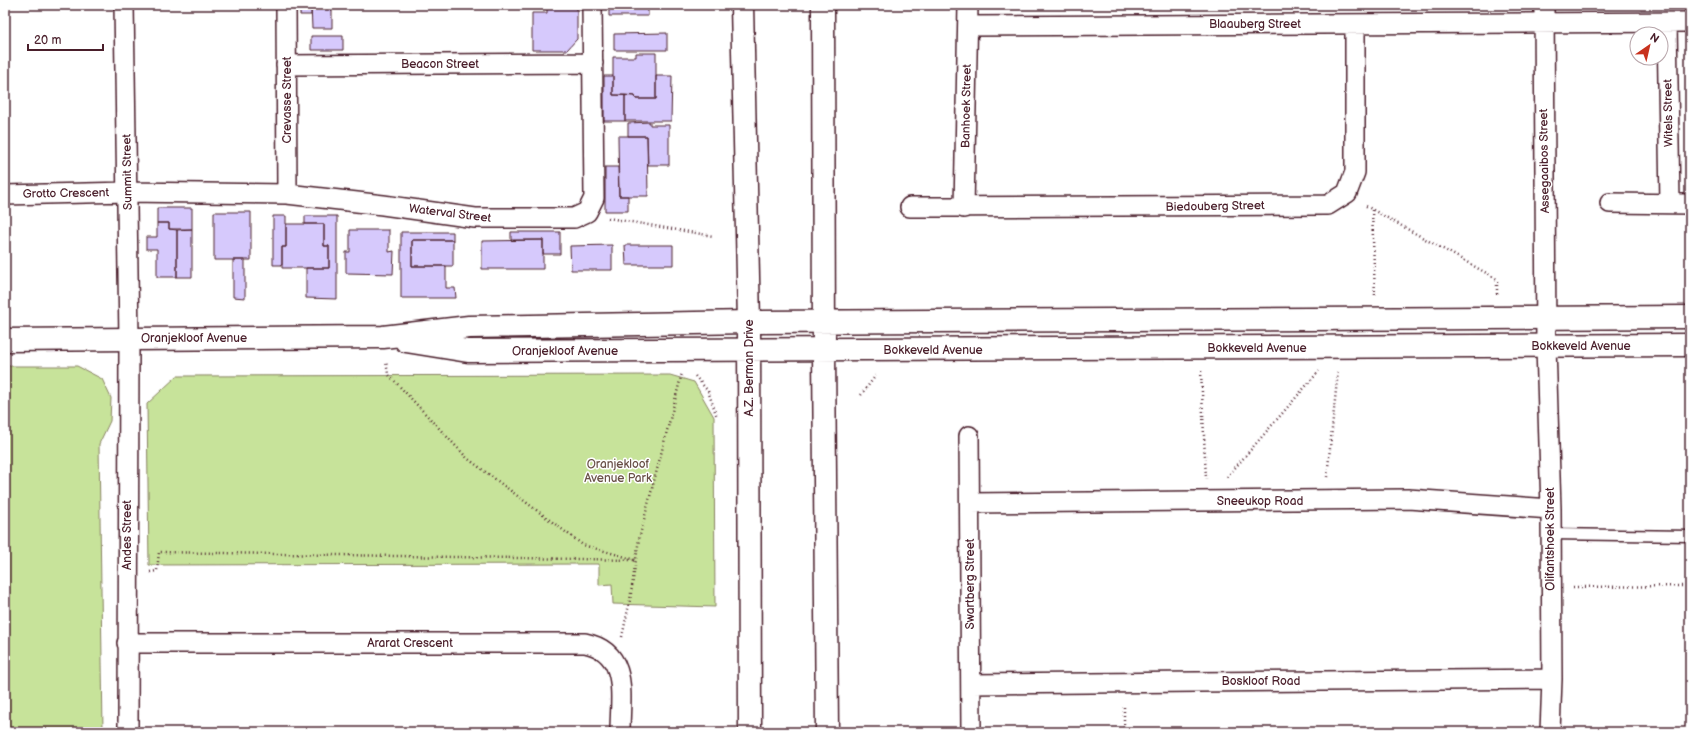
<svg xmlns="http://www.w3.org/2000/svg" width="1695" height="737" font-family="'Balsamiq Sans',sans-serif">
<style>
.green{fill:#c7e39a;stroke:#888162}
.building{fill:#d6c9fc;stroke:#4a1f2b}
.lines{fill:none;stroke-linecap:round;stroke-linejoin:round}
.lane-casing{stroke:#4a1f2b;stroke-width:13}
.street-casing{stroke:#4a1f2b;stroke-width:22}
.secondary-casing{stroke:#4a1f2b;stroke-width:25}
.path{stroke:#4a1f2b;stroke-width:2.5;stroke-dasharray:1 3;stroke-linecap:butt}
.lane{stroke:#fff;stroke-width:10}
.street{stroke:#fff;stroke-width:19}
.secondary{stroke:#fff;stroke-width:22}
.labels{text-anchor:middle;stroke-width:3;stroke-linejoin:round;paint-order:stroke}
.street-label{font-size:12px;fill:#4a1f2b;stroke:#fff}
.park-label{font-size:12px;fill:#695047;stroke:#fff}
</style>
<rect width="100%" height="100%" fill="#fff"/>
<filter id="ink" filterUnits="userSpaceOnUse"><feTurbulence type="fractalNoise" baseFrequency=".025" numOctaves="2"/><feDisplacementMap in="SourceGraphic" scale="8" xChannelSelector="R" yChannelSelector="G"/><feConvolveMatrix kernelMatrix="1 2 1 2 8 2 1 2 1" color-interpolation-filters="sRGB"/></filter>
<g filter="url(#ink)">
<!-- green -->
<path class="green" d="M5,366H77L102,379L111,398L110,421L99,444L103,732H5Z
M670,375L694,382L714,417L715,607L613,604L612,584L599,585V564L149,565L147,404L177,376Z"/>
<!-- building -->
<path class="building" d="M300,5H311V15H300Z
M311,5H332V28H312Z
M547,5H577V39L567,50H532V13H547Z
M609,5H648V16H609Z
M667,33V50H614V34Z
M311,36H343V50H311Z
M636,53H656V99H636L635,96L613,95V57H636Z
M604,76H613V95H625V121H604Z
M656,76H672L671,121H625V95L635,96L636,99H656Z
M650,122V125H669V165H648L647,136H628V123Z
M618,136H647L648,196H619Z
M605,167H618L619,196H628V211H605Z
M157,208H192V229H169V223H157Z
M214,212H251V260H214Z
M273,216H286V247H282V265H273Z
M305,216H337V299L306,298V268H329V246H324V224H305Z
M157,223H169V229L177,230V277H157V249H146V237H157Z
M286,224H324V246H329V268H282V247H286Z
M192,229V277H177V230Z
M350,230H389V252L394,251L393,274L346,273V252H350Z
M401,232H453V240H412V266H446V288H455L456,298H401Z
M511,232H560V254H543V240H511Z
M412,240H453V266H412Z
M543,240V269H482V241Z
M612,245V270H571L570,246Z
M625,245H673V265H626Z
M233,260H245V298L233,297Z"/>
<g class="lines">
<!-- lane casing -->
<g class="lane-casing">
<path id="lane" d="M1550,534L1690,536"/>
</g>
<!-- street casing -->
<g class="street-casing">
<path id="street" d="M124,5L129,339L128,732
M286,5L287,194
M1544,5L1546,346L1551,509L1552,679L1550,732
M1667,23L1670,203
M968,26L1690,22
M286,65L593,63
M5,195L127,192L287,194L383,205L475,218H574L587,212L594,198L592,5
M1610,203L1690,204
M910,207L1328,205L1347,193L1355,172V24
M964,208L968,5
M969,436L971,732
M970,503L1408,499L1551,509
M127,643H585C630,652 620,697 620,732
M971,684L1552,679"/>
</g>
<!-- secondary casing -->
<g class="secondary-casing">
<path id="secondary" d="M742,5L749,322L750,732
M823,5L824,350L827,732
M5,340L383,337L469,327L749,322L1690,317
M406,341L468,351L1690,345"/>
</g>
<!-- path -->
<path class="path" d="M1366,206L1497,279V295
M1372,210L1375,296
M608,218L713,236
M1201,371L1206,479
M695,376L708,391L717,417
M861,395L877,374
M1227,477L1319,371
M1327,477L1338,371
M150,572L157,571L159,552L636,560L583,545L467,458L388,374L386,361
M1573,587L1690,586
M622,637L630,600L639,539L682,373
M1124,732V705"/>
<!-- lane -->
<use href="#lane" class="lane"/>
<!-- street -->
<use href="#street" class="street"/>
<!-- secondary -->
<use href="#secondary" class="secondary"/>
</g>
</g>
<g class="labels">
<!-- street labels -->
<g class="street-label">
<text x="1255" y="28">Blaauberg Street</text>
<text x="440" y="68">Beacon Street</text>
<text transform="translate(287 100) rotate(-90)" y="4">Crevasse Street</text>
<text transform="translate(966 106) rotate(-89)" y="4">Banhoek Street</text>
<text transform="translate(1668 113) rotate(-91)" y="4">Witels Street</text>
<text transform="translate(1544 161) rotate(-91)" y="4">Assegaaibos Street</text>
<text transform="translate(127 172) rotate(-91)" y="4">Summit Street</text>
<text transform="translate(66 193) rotate(-1)" y="4">Grotto Crescent</text>
<text transform="translate(1215 206) rotate(-1)" y="4">Biedouberg Street</text>
<text transform="translate(450 213) rotate(7)" y="4">Waterval Street</text>
<text x="194" y="342">Oranjekloof Avenue</text>
<text x="1581" y="350">Bokkeveld Avenue</text>
<text x="1257" y="352">Bokkeveld Avenue</text>
<text x="933" y="354">Bokkeveld Avenue</text>
<text x="565" y="355">Oranjekloof Avenue</text>
<text transform="translate(749 368) rotate(-90)" y="4">A.Z. Berman Drive</text>
<text x="1260" y="505">Sneeukop Road</text>
<text transform="translate(127 535) rotate(-90)" y="4">Andes Street</text>
<text transform="translate(1550 539) rotate(-90)" y="4">Olifantshoek Street</text>
<text transform="translate(970 584) rotate(-90)" y="4">Swartberg Street</text>
<text x="410" y="647">Ararat Crescent</text>
<text x="1261" y="685">Boskloof Road</text>
</g>
<!-- park labels -->
<g class="park-label">
<text x="618" y="468">Oranjekloof<tspan x="618" dy="14">Avenue Park</tspan></text>
</g>
</g>
<!-- margin -->
<rect width="1695" height="737" fill="none" stroke="#fff" stroke-width="20"/>
<rect x="10" y="10" width="1675" height="717" fill="none" stroke="#4a1f2b" stroke-width="1.5" filter="url(#ink)"/>
<!-- north arrow -->
<g transform="translate(1649 46) rotate(34)"><circle r="19" fill="#ffffff" stroke="#b7a5aa"/>
<path d="M0-3L7 15L0 10L-7 15Z" fill="#c8321e"/>
<text y="-6" font-size="11" font-weight="bold" text-anchor="middle" fill="#4a1f2b">N</text>
</g>
<!-- scale -->
<path d="M28 44v6h75v-6" fill="none" stroke="#4a1f2b" stroke-width="2"/>
<text x="34" y="44" font-size="12" fill="#4a1f2b" stroke="#ffffff" stroke-width="3" paint-order="stroke">20 m</text>
</svg>
